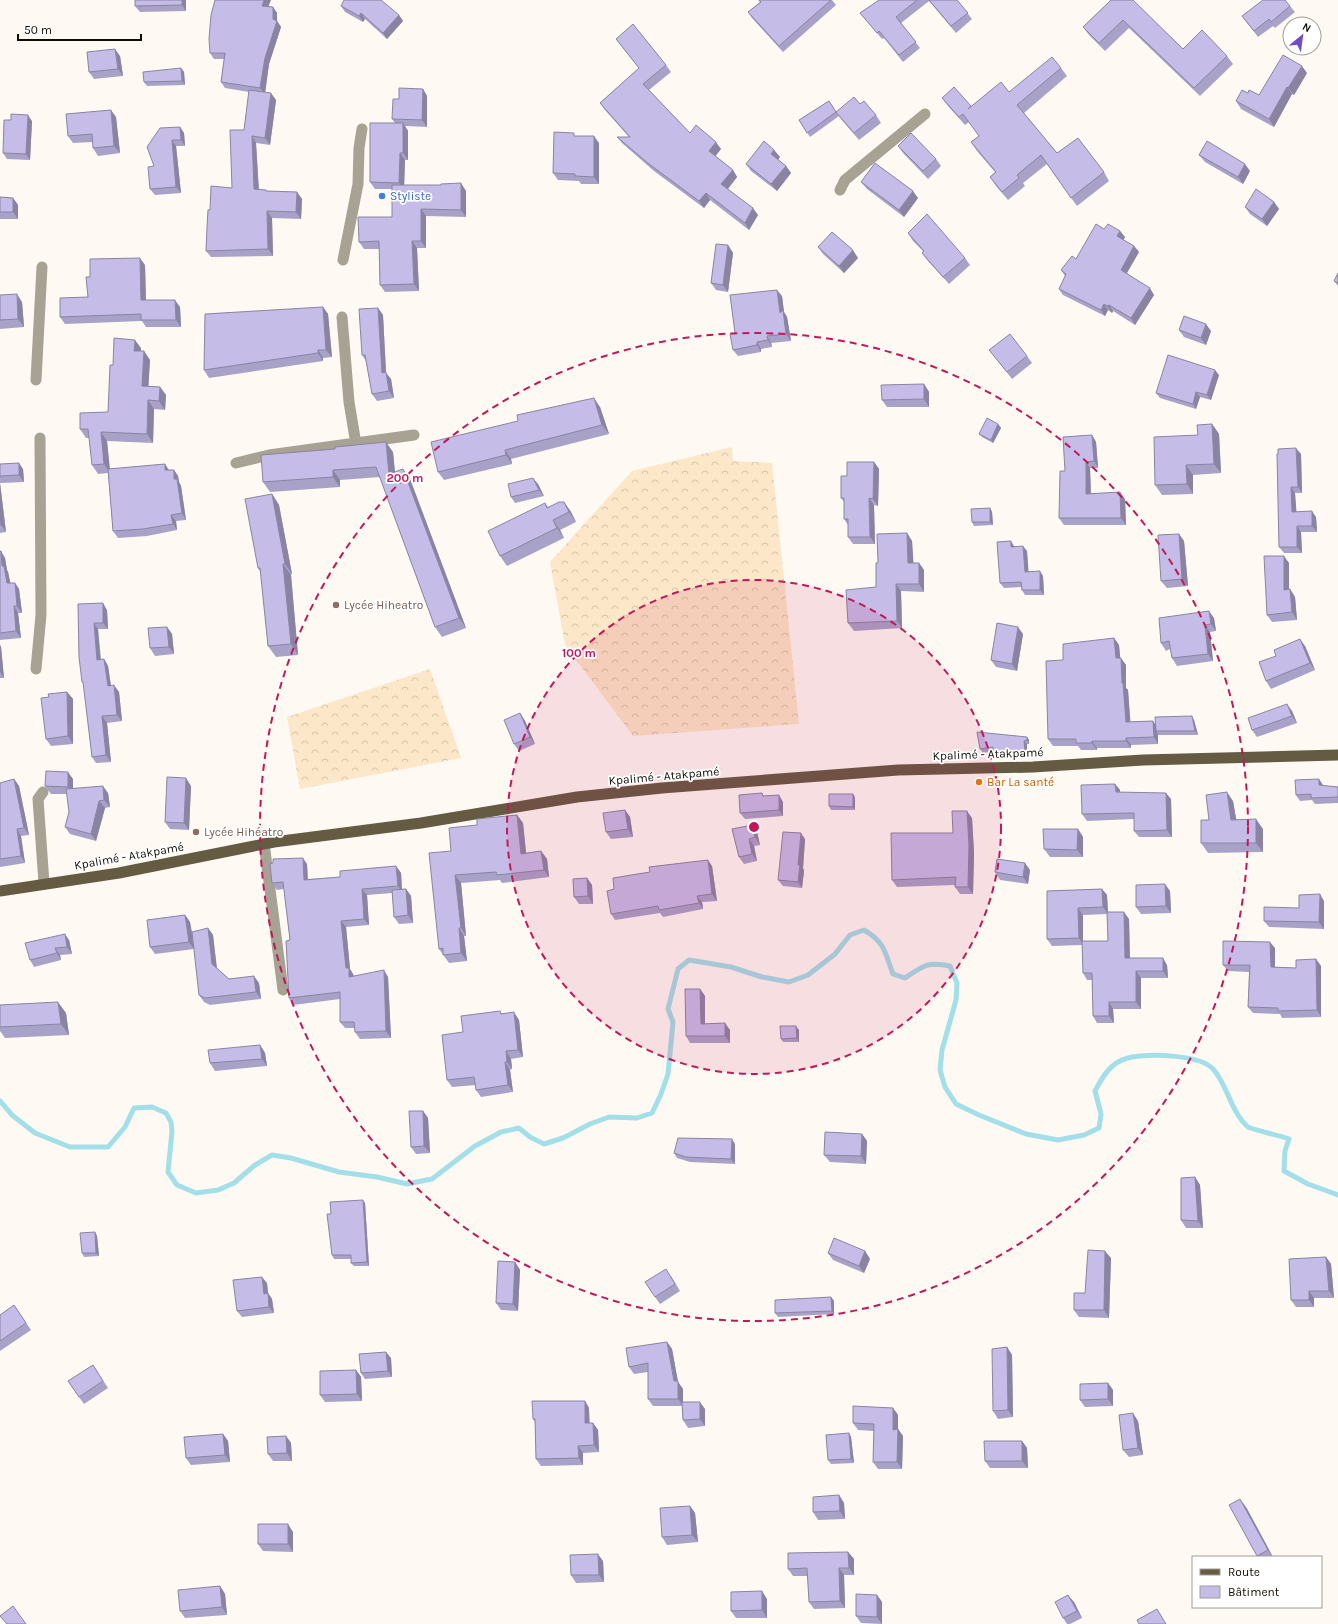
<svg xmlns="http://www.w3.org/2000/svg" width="1338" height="1624" font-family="Karla,sans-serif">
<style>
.forest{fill:url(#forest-crowns)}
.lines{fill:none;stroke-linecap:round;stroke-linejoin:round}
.stream{stroke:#a3dfe8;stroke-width:5}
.minor{stroke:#a8a294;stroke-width:11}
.primary{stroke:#655a42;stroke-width:11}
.wall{fill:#a9a2c8;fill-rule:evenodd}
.shaded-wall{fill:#8a84a2}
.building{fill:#c5bce8;stroke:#8a84a2}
.ring{fill:none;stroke:#c2185b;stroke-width:2;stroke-dasharray:7 5}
.shop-dot{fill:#3f7fe0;stroke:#fff;stroke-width:1.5}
.education-dot{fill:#8d6e63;stroke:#fff;stroke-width:1.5}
.food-dot{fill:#e8710a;stroke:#fff;stroke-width:1.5}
.labels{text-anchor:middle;stroke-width:3.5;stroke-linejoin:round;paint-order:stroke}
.shop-label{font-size:12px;fill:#366cbe;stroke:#fff;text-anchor:start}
.education-label{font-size:12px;fill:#785e54;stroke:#fff;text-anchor:start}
.street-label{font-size:12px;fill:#110b03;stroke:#fff}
.food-label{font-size:12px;fill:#c56008;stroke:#fff;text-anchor:start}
.centre{fill:#c2185b;stroke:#fff;stroke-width:2}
.ring-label{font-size:12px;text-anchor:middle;font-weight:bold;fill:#c2185b;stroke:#fff;stroke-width:3.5;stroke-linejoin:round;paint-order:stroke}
</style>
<defs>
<pattern id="forest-crowns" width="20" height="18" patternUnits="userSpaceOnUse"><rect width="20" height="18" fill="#fce7c8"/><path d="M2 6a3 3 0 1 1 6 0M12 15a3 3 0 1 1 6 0" fill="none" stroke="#d7c5aa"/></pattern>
</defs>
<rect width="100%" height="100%" fill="#fefaf3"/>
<!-- forest -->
<path class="forest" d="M732,447L733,461L772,463L799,724L633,736L565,645L550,562L632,471Z
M430,669L461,758L300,789L287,717Z"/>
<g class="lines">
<!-- stream -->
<path class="stream" d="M0,1101L12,1115L35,1133L70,1147H108L125,1127L134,1108L152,1107L166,1113L171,1122L172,1131L168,1172L177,1185L196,1193L218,1190L234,1183L255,1165L272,1155L291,1158L339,1172L377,1177L407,1184L432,1179L475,1146L501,1132L519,1128L530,1137L544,1144L563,1138L590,1124L609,1117L637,1118L652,1113L661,1094L668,1074L673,1022L668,1009L678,969L689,960L731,967L762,977L789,982L808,975L835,954L850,935L864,930C885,942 885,953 893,974L905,978C923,966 928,961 950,966L957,983L956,1000L942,1050L940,1070L945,1087L956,1104L979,1115L1026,1134L1058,1140L1084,1135L1099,1128L1101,1114L1095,1091C1100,1082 1106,1070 1115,1064C1119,1061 1127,1058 1132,1057C1150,1054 1201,1054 1214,1070C1228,1087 1231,1112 1248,1127C1251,1129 1281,1136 1289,1139L1285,1151L1284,1171L1308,1184L1338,1195"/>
<!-- minor -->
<path class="minor" d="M840,190L845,180L925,114
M343,260L358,184L359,148L362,129
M342,317L349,402L356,444
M36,380L42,267
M236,463L269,455L414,435
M36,669L41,615L40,438
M43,792L38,799L44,883
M264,843L283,990"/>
<!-- primary -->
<path class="primary" d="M0,891L119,873L274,842L421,823L577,797L662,788L898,770L1033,767L1143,760L1338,755"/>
</g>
<!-- wall -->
<path class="wall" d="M135,0H186V11L140,12L135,6Z
M271,0L268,7H273L277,13V21L281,27L269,64L265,92L276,100L270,145L256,143L259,189L268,191L297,192L302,199L301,219L272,218L273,256L211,257L206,251L210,210L232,188L244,130L249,92L225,88L221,82L224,59H214L210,53Z
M758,0H832L836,5L783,52L752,18L748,12L760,2Z
M879,0H957L972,19L956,33L929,1L901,23L920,48L903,62L884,38L882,39L865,19L860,13Z
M1111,0L1183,49L1227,56L1233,64L1200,96L1129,28L1105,51L1089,35L1083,27Z
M341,6L399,15L403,21L387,39L365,19L363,22L345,12Z
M1290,6L1295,12L1275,28L1273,26L1258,37L1242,16Z
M616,39L666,65L671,72L649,90L690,133L721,149L715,156L733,170L737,177L728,189L758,215L749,230L710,200L704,208L654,171L622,143L617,137H629L605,110L600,103L639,68Z
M120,56L123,76L94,79L89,72Z
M181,68L184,72L185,85L147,86L144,82Z
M1061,68L1067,76L1024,113L1057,153L1104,172L1109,181L1077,206L1047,164L1023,183L1025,186L1008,200L996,186L990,177L995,172L977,151L971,142L979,136L969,122L965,125L948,106L942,98L971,106L1009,92Z
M1307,73L1294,95L1292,94L1274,127L1241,109L1236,101L1248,93L1259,95Z
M423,89L427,96V127L405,126L408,131V160H405L404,185L466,191V217L426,216V248H417L419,291L385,292L380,285L379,249H364L359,242L392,217V189H375L370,182L395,123L392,119L399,99Z
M829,101L839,116L810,137L799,120Z
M860,104L876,115L881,123L859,140L841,119L836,112Z
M116,117L120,153L98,156L93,148V142L73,143L68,136Z
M32,121L30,160L7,159L3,153Z
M180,127L184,133L185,146H176L181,193L155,195L150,189L154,166Z
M576,136L599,143V184H581L579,181L558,180L553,173Z
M898,146L936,159L941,166L928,179L903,153Z
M774,150L780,157L778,160L786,166L791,173L777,191L751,171L746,164Z
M1199,155L1250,171L1243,184L1205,162Z
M861,182L918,198L904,217L867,189Z
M0,197L13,198L18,205V219H0Z
M1274,202L1279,209L1267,226L1250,214L1245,207Z
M1104,229L1120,231L1125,237L1123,240L1134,246L1139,252L1127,273L1154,295L1135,325L1113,311L1112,313L1108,310L1105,316L1063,295L1059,289L1065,276L1061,270L1076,259Z
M908,233L965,258L970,265L949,284L927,260L922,253L923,251L913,241Z
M728,245L733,253L728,292L716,290L711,283Z
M818,247L858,258L844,273L823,254Z
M145,265L146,300L180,307L181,327H146L142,321L65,324L60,317L88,297L90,277Z
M1338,273V286L1334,281Z
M0,295L22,302L24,327L0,329Z
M782,296L784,312L787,317L791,341L771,343L772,347L761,349V352L738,356L733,350L735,333Z
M323,307L328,314L332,357L323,358V361L209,378L204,370Z
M378,308L383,315L386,373L391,379L394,398L377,401L372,394L366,361L362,355Z
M1179,330L1211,331L1206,345L1184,337Z
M141,348V351H144L150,360L148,386L160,387L166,395L165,410L154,409L153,443L107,441L110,469L165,464L169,470H174L178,476L179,482L181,486L186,520L176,521L177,530L147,536L118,538L113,531L108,473L98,474L92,465L89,438H86L80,429L108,412L113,365Z
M989,350L1027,356L1032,363L1012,379Z
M1219,375L1211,400L1200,397L1196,409L1160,398L1156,393Z
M924,384L929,392V407H887L882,400Z
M600,407L609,434L511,459L512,464L444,480L438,472L518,421Z
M998,424L1001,428L993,443L982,437L979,434Z
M1212,424L1219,434L1221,473L1193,475V494L1162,495L1155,485L1198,435Z
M1092,435L1096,442L1098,468H1090L1091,493L1125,499L1126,525H1064L1059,518L1065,471Z
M393,452L395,472L410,479L466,628L442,637L435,627L380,477L340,480V487L270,492L263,482Z
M1277,454H1301L1302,493H1295L1296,512L1316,517L1317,532H1301L1302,553H1284L1279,547Z
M874,462L879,469L878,506L874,505L875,544H853L848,537V525L844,519V502L841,498L847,476Z
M0,464L23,469L24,482L0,483L6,532L0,533Z
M538,484L544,496L515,503L511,497Z
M272,494L279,505L292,574L291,575L298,655L276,657L268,646L261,573L258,568Z
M564,502L571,512L576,522L560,530L564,538L507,566L500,556L545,503L548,507Z
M990,508L992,512L993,525L974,526L972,522Z
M907,533L912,541L913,563H919L924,570V592L901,591L902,628L854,631L848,623L876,587L878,563Z
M1179,534L1184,541L1188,586L1167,588L1161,581Z
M1014,546L1027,551L1028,572L1043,576L1044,595H1025L1022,590L1021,587L1004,588L1000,583Z
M0,551L5,558L7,570L8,572L10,583H15L19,589L22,613H18L21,638L0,640Z
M1289,563V589H1290L1295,597L1297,620L1272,622L1267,615Z
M78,604L107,610L108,629H98L101,659H104L108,666L111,686L119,692L122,721L107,723L111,762L96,763L92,757L84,684L82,682Z
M1214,618L1216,631L1210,632L1213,661L1177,666L1172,658L1170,649L1166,651L1161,643Z
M167,627L172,634L174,654L155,656L150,648Z
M1023,634L1017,671L996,667L991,660Z
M1114,638L1119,645L1120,658L1126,665V688L1128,690L1130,722L1153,721L1155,725L1194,720L1198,735H1158V744L1131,745V748H1097V750H1081L1078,746H1053L1048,739L1063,660Z
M0,645L1,647L4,678H0Z
M1305,646L1315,670L1271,689L1266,681Z
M67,692L73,699V744L51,746L46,739L49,697Z
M1292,711L1297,723L1257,737L1252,730Z
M520,713L525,721L535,744L519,751L514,744Z
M1027,737L1029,740V744H1027V756H996L993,752V751L983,753L980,749Z
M14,779L19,786L29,835L21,836L25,863L0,867V783Z
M73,779V788L108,793L110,807L105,808L96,841L70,834L65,827L69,812L67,794H51L45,786Z
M1115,784L1120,790V792L1171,799L1172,837H1139L1134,831V819L1087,821L1082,814Z
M191,786L189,830L170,829L165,822Z
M1323,786L1338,787V803L1315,804L1312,800L1300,801L1296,795Z
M762,793L764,796L783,802V816L745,819L740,813Z
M855,797V810H831L829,806Z
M1233,801L1236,819L1263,829V852L1208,853L1201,843L1209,820Z
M625,810L630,817L633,837L611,839L606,832Z
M517,815L523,823L526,853L541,851L547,859L549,877L502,883L500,880L461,883L466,936H464L467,961L449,963L439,949L451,851L477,825Z
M972,818L974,853L973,894H960L955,887V885L897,887L892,880Z
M732,829L757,832L760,845L754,846L757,861L744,864L739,857Z
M1078,829L1083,837V857H1050L1044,849Z
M805,839L803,868L804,871L802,888L783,886L778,880Z
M307,864L308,879L340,877L396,866L401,873L402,889H406L411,896L413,923L399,924L394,917L392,893L367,895L369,925L346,927L350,969L353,974L354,976L388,977L391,1038L360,1039L355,1032V1028H345L340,1022V999L293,1005L289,998L290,940L284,889L277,890L272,883Z
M712,866L717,901L702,902L703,909L663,917L660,913L615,920L611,914L614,889Z
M1030,870L1028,884L1000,880L995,872Z
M587,878L592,885L593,904H579L574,897Z
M1102,889L1107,895L1108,912L1129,919L1130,958L1167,965L1168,978H1141V1009H1113L1114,1023H1097L1093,1016L1092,980H1087L1083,973L1082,945L1052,946L1047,939V891ZM1107,914L1108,941H1083V915Z
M1170,891L1171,913L1141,914L1136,907Z
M1324,901V929L1269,927L1264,921L1299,908Z
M185,915L190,922L192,932L208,928L213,935L217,968L229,979L259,983L261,999L210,1005L204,1002L199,995L194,949L155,954L150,947Z
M69,940L72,954L60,955L61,960L34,967L30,960Z
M1275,948V967L1296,968L1316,959L1321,966V1017L1282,1018L1280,1014L1253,1013L1248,1007L1249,972L1228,971L1223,965Z
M700,989L705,996V1024L730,1030V1043H690L686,1036Z
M0,1005L66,1013L69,1035L5,1038L0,1031Z
M502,1013L519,1020L523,1057L511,1059L512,1069L510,1070L513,1092L481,1097L476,1090V1085L452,1087L447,1080L463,1032Z
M799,1030V1042H783L781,1039Z
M260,1045L265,1053L267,1066L215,1071L210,1063Z
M423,1111L428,1118L430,1153L416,1154L411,1147Z
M862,1134L867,1141L866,1164L830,1162L824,1155Z
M735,1144V1164L690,1162L677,1158L674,1153Z
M1195,1177L1200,1185L1203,1228H1186L1181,1220Z
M365,1203L369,1266H354L351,1263V1259H334L332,1255L331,1214Z
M95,1232L97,1236L99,1256L84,1257L82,1253Z
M865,1251L870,1259L864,1273L833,1260L828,1253Z
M1326,1257L1331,1264L1334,1298H1314V1307H1296L1291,1300Z
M1111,1258L1109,1318L1079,1317L1074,1310Z
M515,1262L520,1270L518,1311L501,1310L496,1303Z
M671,1276L680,1291L660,1304L655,1297Z
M267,1283L268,1293L272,1299L274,1313L242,1317L237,1311Z
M831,1297L834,1301V1314L778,1317L775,1313Z
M14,1305L31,1330L0,1351V1315Z
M667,1342L672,1349L678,1382L683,1389V1402L705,1409V1426L688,1428L683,1420L682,1406H653L648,1399V1372L634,1374L629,1367Z
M1007,1347L1012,1355L1013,1417L998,1419L993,1411Z
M391,1358L392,1377L365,1379L361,1373Z
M93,1365L108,1388L84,1404L68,1381Z
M356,1370L361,1377L362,1401L325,1402L320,1395Z
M1108,1383L1113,1390V1406L1085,1407L1080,1400Z
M585,1401L589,1408V1423H593L598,1430L599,1452L583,1453V1465L541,1466L536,1459L535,1422L533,1419Z
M893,1408L898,1415V1429L903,1436L902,1469H878L873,1462L874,1431L858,1430L853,1423Z
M1138,1421L1143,1455L1129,1457L1123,1450Z
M849,1433L851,1437L854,1463L831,1464L828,1460Z
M223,1434L228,1441L230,1462L191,1465L186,1458Z
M286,1436L291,1443L292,1461H273L268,1454Z
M1022,1441L1027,1448L1028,1468H990L985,1461Z
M839,1495L844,1503L845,1519L818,1520L813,1512Z
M690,1506L695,1513L698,1542L667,1545L662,1537Z
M1246,1507L1273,1557H1258L1257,1556Z
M293,1532V1552L263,1551L258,1544Z
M848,1552L854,1559V1575H844L845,1608L814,1609L809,1602L808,1576H793L788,1569Z
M603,1561L604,1582L576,1583L571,1575Z
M220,1586L225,1594L227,1615L185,1618L180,1611Z
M877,1595L882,1602V1624L861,1623L856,1616Z
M767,1599V1618H736L731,1611Z
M1074,1602L1082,1618L1070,1624H1067L1063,1618Z"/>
<!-- shaded-wall -->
<path class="shaded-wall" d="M182,0H186V11L182,5Z
M264,0H271L266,12L262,6Z
M273,7L277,13V21L281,27L269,64L265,94L260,88L265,58L273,19Z
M361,13L365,19L363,22L359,16Z
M399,15L403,21L387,39L383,33Z
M115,49L120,56L123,76L118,69Z
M1302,66L1307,73L1294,95L1288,88Z
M181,68L184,72L185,85L182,81Z
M1287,87L1292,94L1274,127L1269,119Z
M423,89L427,96V127L422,120Z
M271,93L276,100L270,145L265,138Z
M111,110L116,117L120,153L114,146Z
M28,115L32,121L30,160L26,154Z
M403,123L408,131V160L403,153Z
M180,127L184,133L185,146L181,140Z
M252,136L256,143L259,196L254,189Z
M594,136L599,143V184L594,177Z
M172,140L176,146L181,193L176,187Z
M716,142L721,149L714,158L709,151Z
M774,150L780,157L776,162L771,154Z
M400,153L405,160L404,190L399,183Z
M1245,164L1250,171L1243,184L1238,177Z
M786,166L791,173L777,191L771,184Z
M733,170L737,177L726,191L721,184Z
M461,183L466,191V217L461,210Z
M913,191L918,198L904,217L899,210Z
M297,192L302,199L301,219L296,212Z
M706,193L710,200L704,208L699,201Z
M13,198L18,205V219L13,212Z
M1274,202L1279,209L1267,226L1262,219Z
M753,208L758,215L749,230L745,223Z
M421,209L426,216V248L421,241Z
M267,211L272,218L273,256L268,249Z
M1120,231L1125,237L1122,243L1117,236Z
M412,241L417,248L419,291L414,284Z
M728,245L733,253L728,292L723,285Z
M1134,246L1139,252L1125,276L1121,270Z
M853,250L858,258L844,273L839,266Z
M140,258L145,265L146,307L141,300Z
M1150,288L1154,295L1135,325L1131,318Z
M777,290L782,296L784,312L787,317L791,341L786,334L780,313Z
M17,294L22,302L24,327L18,319Z
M175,300L180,307L181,327L176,320Z
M1104,304L1108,310L1105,316L1101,310Z
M1109,305L1113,311L1112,313L1107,306Z
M323,307L328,314L332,357L326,350Z
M378,308L383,315L386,373L391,379L394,398L389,391L382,373Z
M1206,324L1211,331L1206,345L1201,338Z
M767,336L771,343L772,347L768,340Z
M135,340L141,348L140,359L134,351Z
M757,342L761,349V352L757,345Z
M318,350L323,358V361L318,353Z
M144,351L150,360L148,394L142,386Z
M1215,370L1219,375L1211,400L1207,395Z
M924,384L929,392V407L924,399Z
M160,387L166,395L165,410L159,401Z
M1196,392L1200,397L1196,409L1193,404Z
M594,398L600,407L609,434L602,425Z
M148,400L154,409L153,443L147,434Z
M998,424L1001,428L993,443L991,440Z
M1212,424L1219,434L1221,473L1214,464Z
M101,432L107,441L110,473L104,464Z
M1092,435L1096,442L1098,468L1094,461Z
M386,442L393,452L396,484L389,474Z
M1296,448L1301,454L1302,493L1298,487Z
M505,450L511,459L512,464L506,455Z
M874,462L879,469L878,506L873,499Z
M1086,462L1090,468L1091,500L1086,494Z
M19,463L23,469L24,482L19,475Z
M165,464L169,471L165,470Z
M1186,465L1193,475V494L1187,484Z
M403,469L410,479L466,628L459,618Z
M174,470L178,476L179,482L181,486L186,520L182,513L174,479Z
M333,470L340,480V487L333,477Z
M533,478L538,484L544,496L539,490Z
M0,482V483L6,532L1,525L0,514Z
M1291,487L1295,493L1297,518L1292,512Z
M1120,492L1125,499L1126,525L1121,518Z
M272,494L279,505L292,574L285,564Z
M869,498L874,505L875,544L870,537Z
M564,502L571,512L576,522L569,512Z
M990,508L992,512L993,525L990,522Z
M1312,511L1316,517L1317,532L1312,526Z
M171,515L176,521L177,530L173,524Z
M553,520L560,530L564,538L557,528Z
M1297,526L1301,532L1302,553L1297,547Z
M907,533L912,541L914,570L908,563Z
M1179,534L1184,541L1188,586L1182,579Z
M1011,541L1014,546L1015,552L1011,547Z
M1023,546L1027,551L1029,578L1025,572Z
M1,551L5,558L7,570L8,572L12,590L7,583L2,566Z
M1284,556L1289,563V597L1284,590Z
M919,563L924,570V592L919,584Z
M283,564L291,575L298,655L291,644Z
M1040,571L1043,576L1044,595L1040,590Z
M15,583L19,589L22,613L17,606Z
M896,584L901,591L902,628L897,621Z
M1290,589L1295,597L1297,620L1292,612Z
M103,603L107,610L108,629L103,623Z
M14,606L18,613L21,638L16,631Z
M1209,611L1214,618L1216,631L1211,624Z
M94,623L98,629L101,666L97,660Z
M1205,625L1210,632L1213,661L1208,654Z
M167,627L172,634L174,654L169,647Z
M1018,627L1023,634L1017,671L1012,664Z
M1114,638L1119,645L1121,665L1116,658Z
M1300,639L1305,646L1315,670L1310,663Z
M0,645L1,647L4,678L0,672Z
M1121,658L1126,665V688L1128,690L1131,729L1126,722L1122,683Z
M104,659L108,666L112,693L108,686Z
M114,685L119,692L122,721L117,715Z
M67,692L73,699V744L68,736Z
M1287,704L1292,711L1297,723L1292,716Z
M520,713L525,721L535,744L530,737Z
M102,716L107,723L111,762L106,755Z
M1192,716L1194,720L1198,735L1195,731Z
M1153,721L1158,728L1156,731L1158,735V744L1154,737Z
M1027,737L1029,740V744L1027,740Z
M1126,738L1131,745V748L1126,741Z
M1024,741L1027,744V756L1025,752Z
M1092,741L1097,748V750L1092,743Z
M68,772L73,779V794L68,787Z
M186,778L191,786L189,830L184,823Z
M14,779L19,786L29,835L24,828Z
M1319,779L1323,785L1324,791L1319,785Z
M1115,784L1120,790V798L1116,792Z
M103,786L108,793L110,807L104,800Z
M1227,792L1233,801L1238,829L1231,820Z
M1166,793L1171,799L1172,837L1167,830Z
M853,794L855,797V810L853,807Z
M779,795L783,802V816L779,810Z
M99,801L105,808L96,841L91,834Z
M625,810L630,817L633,837L628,829Z
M967,811L972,818L974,853L973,894L968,887Z
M517,815L523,823L527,862L521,854Z
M1256,819L1263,829V852L1256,843Z
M752,825L757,832L760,845L755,837Z
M17,829L21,836L25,863L21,856Z
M1078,829L1083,837V857L1077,850Z
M801,833L805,839L803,868L804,871L802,888L798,882V865Z
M749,839L754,846L757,861L752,854Z
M541,851L547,859L549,877L544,870Z
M303,858L307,864L308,886L304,880Z
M708,860L712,866L717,901L712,894Z
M1025,863L1030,870L1028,884L1023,877Z
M396,866L401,873L402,892L398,886Z
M455,875L461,883L466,936L461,928Z
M587,878L592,885L593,904L588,896Z
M1165,884L1170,891L1171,913L1166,906Z
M362,889L367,895L369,925L364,919Z
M406,889L411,896L413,923L408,915Z
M1102,889L1107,895L1108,914L1103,907Z
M1320,894L1324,901V929L1319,922Z
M697,896L702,902L703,909L699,903Z
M1078,908L1083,915V945L1079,938Z
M1124,912L1129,919L1130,965L1125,958Z
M185,915L190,922L194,949L189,942Z
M341,921L346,927L350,969L353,974L354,984L349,977L346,968Z
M208,928L213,935L217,971L212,964Z
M459,928L464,936L467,961L461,953Z
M65,934L69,940L72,954L67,947Z
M1270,942L1275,948V974L1271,967Z
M55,948L60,955L61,960L57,953Z
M1163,958L1167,965L1168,978L1163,971Z
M1316,959L1321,966V1017L1317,1010Z
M384,970L388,977L391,1038L386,1031Z
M1136,971L1141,978V1009L1136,1002Z
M254,976L259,983L261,999L256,992Z
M700,989L705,996V1030L701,1024Z
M58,1002L66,1013L69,1035L61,1024Z
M1109,1002L1113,1009L1114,1023L1109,1016Z
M514,1012L519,1020L523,1057L518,1050Z
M725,1023L730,1030V1043L725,1036Z
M796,1026L799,1030V1042L797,1038Z
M260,1045L265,1053L267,1066L262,1059Z
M506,1051L511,1059L512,1069L507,1062Z
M505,1062L510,1070L513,1092L508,1085Z
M423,1111L428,1118L430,1153L424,1146Z
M862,1134L867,1141L866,1164L861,1156Z
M732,1139L735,1144V1164L731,1159Z
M1195,1177L1200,1185L1203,1228L1198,1221Z
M363,1200L365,1203L369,1266L367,1262Z
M95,1232L97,1236L99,1256L96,1253Z
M865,1251L870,1259L864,1273L859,1266Z
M1105,1251L1111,1258L1109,1318L1104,1310Z
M1326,1257L1331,1264L1334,1298L1329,1291Z
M515,1262L520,1270L518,1311L513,1304Z
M262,1277L267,1283L268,1293L272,1299L274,1313L269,1307L264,1294Z
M1309,1291L1314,1298V1307L1309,1300Z
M831,1297L834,1301V1314L832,1311Z
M667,1342L672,1349L678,1382L683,1389V1406L678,1399Z
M1007,1347L1012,1355L1013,1417L1008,1410Z
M386,1352L391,1358L392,1377L388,1371Z
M356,1370L361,1377L362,1401L357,1394Z
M1108,1383L1113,1390V1406L1108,1399Z
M585,1401L589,1408L590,1430L585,1423Z
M700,1402L705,1409V1426L700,1419Z
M893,1408L898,1415V1429L903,1436L902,1469L897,1462L893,1430Z
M1133,1413L1138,1421L1143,1455L1138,1448Z
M593,1423L598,1430L599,1452L594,1445Z
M849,1433L851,1437L854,1463L851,1459Z
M223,1434L228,1441L230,1462L225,1455Z
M286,1436L291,1443L292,1461L287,1453Z
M1022,1441L1027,1448L1028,1468L1022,1461Z
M578,1446L583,1453V1465L579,1458Z
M839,1495L844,1503L845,1519L840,1511Z
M1240,1499L1246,1507L1273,1557L1268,1550Z
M690,1506L695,1513L698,1542L692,1535Z
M288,1524L293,1532V1552L288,1544Z
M848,1552L854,1559V1575L849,1568Z
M598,1554L603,1561L604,1582L599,1575Z
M839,1568L844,1575L845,1608L840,1601Z
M220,1586L225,1594L227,1615L222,1607Z
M762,1591L767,1599V1618L762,1610Z
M877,1595L882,1602V1624L877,1617Z
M1068,1595L1074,1602L1082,1618L1077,1611Z"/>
<!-- building -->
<path class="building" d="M135,0H182V5L135,6Z
M215,0H264L262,6L273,7V19L277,21L265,58L260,88L221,82L225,53H210L209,39L211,15Z
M344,0H381L399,15L383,33L361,13L359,16L341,6Z
M759,0H831L779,46L748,12L761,2Z
M879,0H917L896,17L916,42L899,55L879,31L877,33L860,13Z
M929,0H957L968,13L951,26Z
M1111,0H1133L1183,49L1202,30L1227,56L1194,88L1123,20L1099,43L1083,27Z
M1263,0H1285L1290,6L1271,22L1269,19L1254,31L1242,16Z
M633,24L666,65L643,84L690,133L696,125L716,142L709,151L733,170L721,184L753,208L745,223L706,193L699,201L649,164L617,137H630L600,103L639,68L616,39Z
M115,49L118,69L89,72L87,52Z
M1283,55L1302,66L1288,88L1287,87L1269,119L1236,101L1242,90L1248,93L1249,90L1259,95Z
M1052,57L1061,68L1017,105L1057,153L1078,138L1104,172L1071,198L1041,155L1017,175L1019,178L1002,192L990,177L996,172L971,142L979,136L963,114L959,117L942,98L954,87L971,106L968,109L1001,82L1009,92Z
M181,68L182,81L144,82L143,72Z
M399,88L423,89L422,120L392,119L393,99H399Z
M249,90L271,93L265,138L252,136L254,189L266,190V191L297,192L296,212L267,211L268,249L206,251L207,227L208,210H210L211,186L232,188L230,130H244Z
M854,97L860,104L864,101L876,115L854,133L836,112Z
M829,101L836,112L807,133L799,120Z
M111,110L114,146L93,148L92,134L68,136L66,114Z
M11,114L28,115L26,154L3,153L4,120H11Z
M370,123H403V153H400L399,183L370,182Z
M180,127L181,140H172L176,187L150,189L148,167L154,166L147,147L160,128Z
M554,132L574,133V136H594V177L575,176V174L553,173Z
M911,133L936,159L923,171L898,146Z
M764,141L774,150L771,154L786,166L771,184L746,164Z
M1207,141L1245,164L1238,177L1199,155Z
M875,163L913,191L899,210L861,182Z
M461,183V210L421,209V241H412L414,284L380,285L379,241L359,242L358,217H392V185H441V184Z
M1256,189L1274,202L1262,219L1245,207Z
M0,197L13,198V212H0Z
M927,214L965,258L943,277L922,253L924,251L908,233Z
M1096,224L1104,229L1108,224L1120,231L1117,236L1134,246L1121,270L1150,288L1131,318L1109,305L1107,306L1104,304L1101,310L1059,289L1066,274L1061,270L1072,256L1076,259Z
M832,232L853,250L839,266L818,247Z
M716,244L728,245L723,285L711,283Z
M140,258L141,300H175L176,320H141V314L60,317V298L88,297L86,277H90V259Z
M1338,273V283L1334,281Z
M777,290L780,313L783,310L786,334L767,336L768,340L757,342V345L733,350L730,334L735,333L730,295Z
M17,294L18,319L0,320V295Z
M323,307L326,350H318V353L204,370L205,314Z
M378,308L382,373L386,372L389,391L372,394L365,355H362L359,309Z
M1184,316L1206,324L1201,338L1179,330Z
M1010,334L1027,356L1007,372L989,350Z
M114,338L135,340L134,351H144L142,386L160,387L159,401L148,400L147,434L101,432L104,464L92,465L88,429H80V413L108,412L110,365H113Z
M1168,355L1215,370L1207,395L1196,392L1193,404L1156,393Z
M924,384V399L882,400L881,385Z
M594,398L602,425L505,450L506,455L438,472L431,442L518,421L517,415Z
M987,418L998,424L991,440L979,434Z
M1212,424L1214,464L1186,465L1187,484L1155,485L1154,437L1198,435L1197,425Z
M1092,435L1094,461L1086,462V494L1120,492L1121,518H1059L1060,471H1065L1063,437Z
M386,442L389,474L403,469L459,618L435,627L376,467L333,470V477L263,482L261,455L335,449V447Z
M1296,448L1298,487H1291L1292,512L1312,511V526H1297V547H1279L1277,454H1278V449Z
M847,462H874L873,499L869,498L870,537H848V519H844V498H841V476H847Z
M19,463V475L0,476V464Z
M165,464V470H174V479H177L182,513L171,515L173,524L143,529L113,531L108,469Z
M533,478L539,490L511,497L508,484Z
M272,494L285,564H283L291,644L268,646L260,568H258L245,499Z
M559,502H564L569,512L553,520L557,528L500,556L488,531L545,503L547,508Z
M990,508V522H972L971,509Z
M0,514L1,525H0Z
M907,533L908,563H919V584H896L897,621L848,623L846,590L876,587V563H878L877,534Z
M1179,534L1182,579L1161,581L1158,535Z
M1011,541V547L1023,546L1025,572L1040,571V590H1022L1021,582L1000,583L997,542Z
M0,551H1L2,566H4L7,583H15L17,606H14L16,631L0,633Z
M1264,556H1284V590L1290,589L1292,612L1267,615Z
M103,603V623H94L97,660L104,659L108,686L114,685L117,715L102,716L106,755L92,757L83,682H82L79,657L78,604Z
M1209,611L1211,624L1205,625L1208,654L1172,658L1169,641L1161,643L1159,618Z
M997,623L1018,627L1012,664L991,660Z
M167,627L169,647L150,648L148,628Z
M1114,638L1116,658H1121L1122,683H1123L1126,722L1153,721L1154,737L1126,738V741H1092V743H1076V739H1048L1046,661L1063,660V644Z
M1300,639L1310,663L1266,681L1259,662L1276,656L1274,650Z
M67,692L68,736L46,739L41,698L49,697L48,694Z
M1287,704L1292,716L1252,730L1248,718Z
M520,713L530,737L514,744L504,720Z
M1192,716L1195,731H1156L1155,717Z
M977,732L1027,737V740L1024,741L1025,752H993V747L980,749Z
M46,771L68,772V787L45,786Z
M167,777L186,778L184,823L165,822Z
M14,779L24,828L17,829L21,856L0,859V783Z
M1319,779V785L1338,787V797L1311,798V794L1296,795L1295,780Z
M1115,784L1116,792L1166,793L1167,830L1134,831V813L1082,814L1081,785Z
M103,786L104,800L99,801L91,834L65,827L69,812L66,789Z
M1227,792L1231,820L1256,819V843H1201V820H1209L1206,795Z
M762,793L763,796L779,795V810L740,813L739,795Z
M829,794H853V807L829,806Z
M625,810L628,829L606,832L603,813Z
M952,811H967L969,845L968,887H955L956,877L892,880L891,833H953Z
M517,815L521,854L541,851L544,870L497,875L496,872L455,875L461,928H459L461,953L443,955V948L439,949L429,853L451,851L449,828L477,825V819Z
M752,825L755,837L749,839L752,854L739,857L732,829Z
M1043,829H1078L1077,850L1044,849Z
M783,832L801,833L798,865H800L798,882L778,880Z
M303,858L304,880L340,877V871L396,866L398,886L362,889L364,919L341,921L346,968H349V977L384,970L386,1031L355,1032L354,1022H340V992L289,998L286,941L290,940L283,882L272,883L270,864L273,863V859Z
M997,859L1025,863L1023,877L995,872Z
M708,860L712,894L697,896L699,903L659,910L658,906L611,914L607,891L614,889L613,878L650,872L649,867Z
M587,878L588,896L574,897L573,879Z
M1165,884L1166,906L1136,907V885Z
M406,889L408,915L394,917L392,890Z
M1102,889L1103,907L1078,908L1079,938L1047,939V891Z
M1320,894L1319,922L1264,921V907L1299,908V895Z
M1107,912H1124L1125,958H1163V971H1136V1002H1109V1016H1093L1092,973H1083L1082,941H1108Z
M185,915L189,942L150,947L147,920Z
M208,928L212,964L229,979L254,976L256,992L205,998L199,995L192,932Z
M65,934L67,947L55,948L57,953L30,960L25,943Z
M1223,941L1270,942L1271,967L1296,968V960L1316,959L1317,1010L1278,1011V1008L1248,1007L1250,965H1223Z
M685,989H700L701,1024L725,1023V1036H686Z
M58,1002L61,1024L0,1027V1005Z
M500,1011L501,1014L514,1012L518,1050L506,1051L507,1062H505L508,1085L476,1090L474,1077L447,1080L442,1035L463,1032L461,1016Z
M780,1026H796L797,1038L781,1039Z
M260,1045L262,1059L210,1063L208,1050Z
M409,1111H423L424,1146L411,1147Z
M825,1132L862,1134L861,1156L824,1155Z
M678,1138L732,1139L731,1159L686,1157L674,1153Z
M1195,1177L1198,1221L1181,1220V1178Z
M363,1200L367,1262L351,1263V1255H332L327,1214H331L330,1202Z
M95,1232L96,1253H82L80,1233Z
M834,1238L865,1251L859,1266L828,1253Z
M1088,1250L1105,1251L1104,1310H1074V1293H1085Z
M1326,1257L1329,1291H1309V1300H1291L1289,1259Z
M498,1261L515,1262L513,1304L496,1303Z
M666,1269L675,1284L655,1297L645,1282Z
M262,1277L264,1294L268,1293L269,1307L237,1311L233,1280Z
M831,1297L832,1311L775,1313V1300Z
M14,1305L26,1323L0,1341V1315Z
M667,1342L674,1381H678V1399H648V1363L629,1367L626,1348Z
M1007,1347L1008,1410L993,1411L992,1349Z
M386,1352L388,1371L361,1373L359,1354Z
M93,1365L103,1381L79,1397L68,1381Z
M356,1370L357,1394L320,1395V1371Z
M1108,1383V1399L1080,1400V1384Z
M532,1401H585V1423H593L594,1445L578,1446L579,1458L536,1459L535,1419H533Z
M682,1402H700V1419L683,1420Z
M853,1406L893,1408V1430L898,1429L897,1462H873L874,1424L853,1423Z
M1133,1413L1138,1448L1123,1450L1119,1415Z
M849,1433L851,1459L828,1460L826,1435Z
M223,1434L225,1455L186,1458L184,1437Z
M286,1436L287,1453L268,1454L267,1437Z
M984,1441H1022V1461H985Z
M839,1495L840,1511L813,1512V1497Z
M1240,1499L1268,1550L1257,1556L1229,1505Z
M690,1506L692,1535L662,1537L660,1508Z
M258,1524H288V1544H258Z
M848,1552L849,1568H839L840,1601L809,1602L807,1568L788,1569V1553Z
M598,1554L599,1575H571L570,1555Z
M220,1586L222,1607L180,1611L178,1590Z
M762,1591V1610L731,1611V1592Z
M856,1594L877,1595V1617L856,1616Z
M1068,1595L1077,1611L1063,1618L1055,1602Z
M13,1606L26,1624H7L0,1616Z
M1157,1609L1166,1624H1139L1137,1620Z"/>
<!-- distance rings -->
<circle cx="754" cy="827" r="247" fill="#c2185b" fill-opacity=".12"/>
<g class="ring">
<circle cx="754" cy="827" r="247"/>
<circle cx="754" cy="827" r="494"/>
</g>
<!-- markers -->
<circle class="shop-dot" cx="382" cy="196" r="4"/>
<g class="education-dot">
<circle cx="336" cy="605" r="4"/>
<circle cx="196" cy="832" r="4"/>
</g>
<circle class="food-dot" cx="979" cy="782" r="4"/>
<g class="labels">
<!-- shop labels -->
<g class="shop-label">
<text x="390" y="200">Styliste</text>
</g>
<!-- education labels -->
<g class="education-label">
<text x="344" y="609">Lycée Hiheatro</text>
<text x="204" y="836">Lycée Hihéatro</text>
</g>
<!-- street labels -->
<g class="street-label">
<text transform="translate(988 754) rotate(-2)" y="4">Kpalimé - Atakpamé</text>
<text transform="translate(664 776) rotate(-5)" y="4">Kpalimé - Atakpamé</text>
<text transform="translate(129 856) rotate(-10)" y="4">Kpalimé - Atakpamé</text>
</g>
<!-- food labels -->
<g class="food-label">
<text x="987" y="786">Bar La santé</text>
</g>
</g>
<circle cx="754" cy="827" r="6" class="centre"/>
<g class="ring-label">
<text x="405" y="482">200 m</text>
<text x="579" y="657">100 m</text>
</g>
<!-- legend -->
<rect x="1192" y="1556" width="130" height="52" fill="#ffffff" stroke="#a09d9a"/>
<rect x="1200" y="1569" width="20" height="6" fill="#655a42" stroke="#a09d9a"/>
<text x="1228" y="1576" font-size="12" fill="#110b03">Route</text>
<rect x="1200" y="1586" width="20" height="12" fill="#c5bce8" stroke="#a09d9a"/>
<text x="1228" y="1596" font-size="12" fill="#110b03">Bâtiment</text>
<!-- north arrow -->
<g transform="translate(1302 36) rotate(29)"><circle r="19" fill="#ffffff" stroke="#a09d9a"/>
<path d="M0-3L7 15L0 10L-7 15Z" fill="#714cc5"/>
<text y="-6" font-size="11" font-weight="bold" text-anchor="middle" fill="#110b03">N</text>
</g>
<!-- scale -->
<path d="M18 34v6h123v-6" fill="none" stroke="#110b03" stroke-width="2"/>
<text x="24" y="34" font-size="12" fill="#110b03" stroke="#ffffff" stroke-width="3" paint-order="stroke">50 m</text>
</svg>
